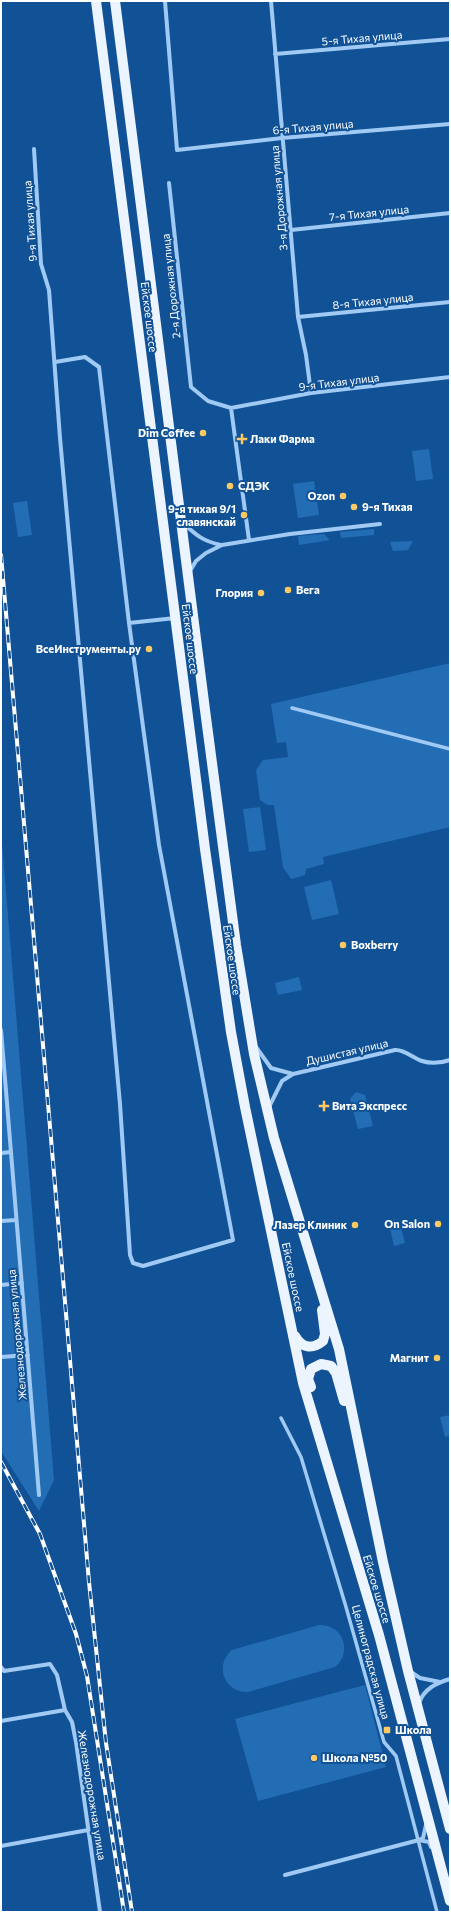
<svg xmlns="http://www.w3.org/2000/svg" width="451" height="1913" font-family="Commissioner,sans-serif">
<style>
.green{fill:#236db5}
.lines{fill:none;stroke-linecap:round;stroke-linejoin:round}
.pedestrian{stroke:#a0caf4;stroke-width:3.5}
.minor{stroke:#a0caf4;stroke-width:4}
.primary{stroke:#ecf4ff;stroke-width:10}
.rail-casing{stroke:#fff;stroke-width:4}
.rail{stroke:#115296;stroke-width:2.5;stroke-dasharray:8;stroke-linecap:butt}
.poi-dot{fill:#ffc962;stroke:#115296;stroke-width:1.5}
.labels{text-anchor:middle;stroke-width:4;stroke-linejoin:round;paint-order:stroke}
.street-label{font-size:11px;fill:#fff;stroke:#115296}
.poi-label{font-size:11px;font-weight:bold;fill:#fff;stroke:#115296;text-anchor:end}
</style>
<rect width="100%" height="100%" fill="#115296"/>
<!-- green -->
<path class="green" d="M429,449L433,479L416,481L412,451Z
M314,481L319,515L298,518L293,484Z
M27,501L32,535L18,537L13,503Z
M374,529V535L341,538L340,532Z
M324,534L330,540L299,545L298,536Z
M413,541L408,550L393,551L390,542Z
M450,663V827L323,857L324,864L306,869L305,875L291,879L283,867L274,805H268L260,800L256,770L263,760L288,757L286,742L277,743L271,704Z
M260,807L266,850L249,852L243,809Z
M1,830L54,1480L39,1511L1,1451Z
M331,880L339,914L312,920L304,887Z
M299,977L302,990L278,995L275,983Z
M356,1092L365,1095L373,1126L358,1129L350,1099Z
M393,1219L399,1221L405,1243L394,1246L389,1224Z
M450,1415V1435L445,1437L440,1417Z
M319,1625C343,1624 353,1652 335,1667L248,1692C224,1693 214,1665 232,1650Z
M365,1685L386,1767L258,1801L235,1719Z"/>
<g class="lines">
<!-- pedestrian -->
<path class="pedestrian" d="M292,708L450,749
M281,1418L301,1457L346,1607L384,1742L396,1756L437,1912"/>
<!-- minor -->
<path class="minor" d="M165,1L177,150L282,138L450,124
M271,1L298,317L306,355L311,393
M275,54L450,39
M34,149L41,264L49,290L60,438L120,1104L130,1255L133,1263L143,1266L233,1240L159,845L129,623L99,367L85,357L55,362
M169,183L191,387L208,401L231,408L311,393L450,377
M291,230L450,213
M298,317L450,302
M231,408L249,540
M183,523C197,536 203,541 221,545
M190,571L196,561L206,553L222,545L290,534L380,524
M129,623L175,618
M1,1030L39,1495
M256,1047L271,1068L293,1074
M269,1107L282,1081L293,1074L395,1050C404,1049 413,1058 422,1061C431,1064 441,1063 450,1060
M1,1153L11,1152
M1,1221L16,1220
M1,1285L22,1283
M1,1357L28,1355
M1,1667L4,1671L50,1664L57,1675L65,1710L72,1722L76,1742L100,1912
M411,1672L420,1678L440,1682
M419,1703C424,1689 436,1683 450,1679
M1,1721L65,1710
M419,1840L423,1838L426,1825L429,1824
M1,1846L88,1830
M285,1875L419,1840L429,1842L431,1847"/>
<!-- primary -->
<path class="primary" d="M96,1L205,849L231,1032L245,1107L303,1383L379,1635L450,1901
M115,1L205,710L236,945L254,1054L274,1138L339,1349L383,1562L408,1671L450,1829
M295,1336C302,1348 312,1350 323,1341L325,1334L322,1310
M311,1387L308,1379L311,1369L321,1364L331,1366L336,1373L344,1401"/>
<!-- rail casing -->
<g class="rail-casing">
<path id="rail" d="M1,555L89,1582L106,1743L132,1912
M1,1462L40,1534L76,1634L87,1676L124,1912"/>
</g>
<!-- rail -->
<use href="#rail" class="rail"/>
</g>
<!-- markers -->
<g class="poi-dot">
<circle cx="203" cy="433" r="4"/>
<path d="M240 433h4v4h4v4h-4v4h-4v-4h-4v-4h4z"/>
<circle cx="230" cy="486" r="4"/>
<circle cx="343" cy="496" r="4"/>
<circle cx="354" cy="507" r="4"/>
<circle cx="244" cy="515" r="4"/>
<circle cx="288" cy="590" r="4"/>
<circle cx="261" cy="593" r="4"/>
<circle cx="149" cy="649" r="4"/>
<circle cx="343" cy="945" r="4"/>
<path d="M322 1100h4v4h4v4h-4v4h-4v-4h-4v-4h4z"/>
<circle cx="438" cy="1224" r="4"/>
<circle cx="355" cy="1225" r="4"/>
<circle cx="437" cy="1358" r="4"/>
<rect x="383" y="1726" width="8" height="8" rx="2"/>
<circle cx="314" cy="1758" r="4"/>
</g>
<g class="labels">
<!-- street labels -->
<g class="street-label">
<text transform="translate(362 38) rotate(-5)" y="4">5-я Тихая улица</text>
<text transform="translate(313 127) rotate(-5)" y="4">6-я Тихая улица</text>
<text transform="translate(279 198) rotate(-95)" y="4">3-я Дорожная улица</text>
<text transform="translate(369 213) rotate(-6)" y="4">7-я Тихая улица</text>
<text transform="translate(30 221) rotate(-94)" y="4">9-я Тихая улица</text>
<text transform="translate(171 286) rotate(-96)" y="4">2-я Дорожная улица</text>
<text transform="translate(373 301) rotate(-6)" y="4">8-я Тихая улица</text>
<text transform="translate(149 317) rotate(83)" y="4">Ейское шоссе</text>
<text transform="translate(339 382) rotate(-7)" y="4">9-я Тихая улица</text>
<text transform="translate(190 639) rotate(83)" y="4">Ейское шоссе</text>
<text transform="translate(232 960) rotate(82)" y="4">Ейское шоссе</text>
<text transform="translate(347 1052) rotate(-13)" y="4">Душистая улица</text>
<text transform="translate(293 1277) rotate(78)" y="4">Ейское шоссе</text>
<text transform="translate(17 1335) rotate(-95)" y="4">Железнодорожная улица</text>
<text transform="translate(377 1589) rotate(73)" y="4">Ейское шоссе</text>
<text transform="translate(371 1662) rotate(75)" y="4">Целиноградская улица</text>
<text transform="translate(92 1795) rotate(81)" y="4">Железнодорожная улица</text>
</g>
<!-- poi labels -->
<g class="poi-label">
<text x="195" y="437">Dim Coffee</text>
<text x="250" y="443" text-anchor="start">Лаки Фарма</text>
<text x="238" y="490" text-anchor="start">СДЭК</text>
<text x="335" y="500">Ozon</text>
<text x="362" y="511" text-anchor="start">9-я Тихая</text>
<text x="236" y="513">9-я тихая 9/1<tspan x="236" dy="13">славянскай</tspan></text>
<text x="296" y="594" text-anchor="start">Вега</text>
<text x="253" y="597">Глория</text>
<text x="141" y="653">ВсеИнструменты.ру</text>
<text x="351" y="949" text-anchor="start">Boxberry</text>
<text x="332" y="1110" text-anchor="start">Вита Экспресс</text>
<text x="430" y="1228">On Salon</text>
<text x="347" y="1229">Лазер Клиник</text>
<text x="429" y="1362">Магнит</text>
<text x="395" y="1734" text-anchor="start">Школа</text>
<text x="322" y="1762" text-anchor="start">Школа №50</text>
</g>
</g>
<!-- border -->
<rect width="451" height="1913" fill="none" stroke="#ffffff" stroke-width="4"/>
</svg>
